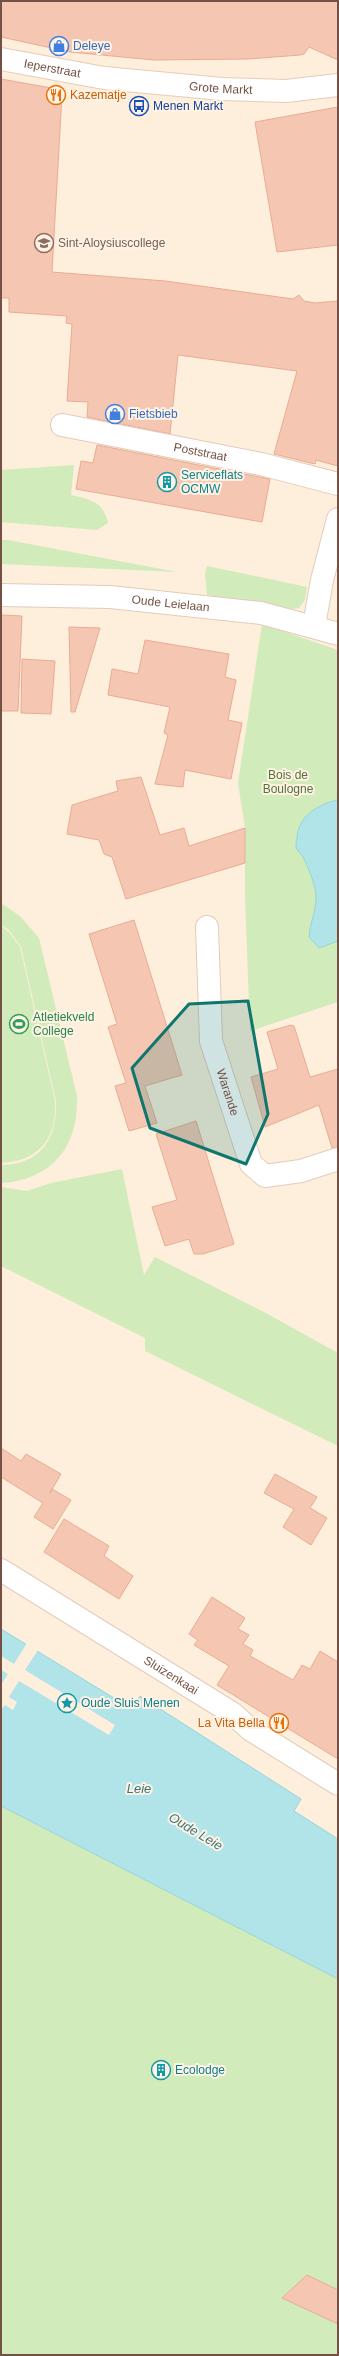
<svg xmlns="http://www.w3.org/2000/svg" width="339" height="2356" font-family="Helvetica,sans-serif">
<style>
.green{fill:#d2ebbb}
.water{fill:#b0e4e8;stroke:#96d5da}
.pier{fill:#feeedc}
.building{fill:#f5c7b2;stroke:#e9ac91}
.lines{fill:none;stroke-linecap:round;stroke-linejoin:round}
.street-casing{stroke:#e4cbbb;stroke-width:24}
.secondary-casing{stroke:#e9cbb8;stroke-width:24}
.street{stroke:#fff;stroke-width:22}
.secondary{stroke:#fff;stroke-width:22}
.marked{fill:#0f766e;fill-opacity:0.2;stroke:#0f766e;stroke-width:3;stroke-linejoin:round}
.labels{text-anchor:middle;stroke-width:4;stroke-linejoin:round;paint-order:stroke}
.shop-label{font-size:12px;fill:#366cbe;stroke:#fff2e4;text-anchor:start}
.street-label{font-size:12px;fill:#745144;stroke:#fff2e4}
.food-label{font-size:12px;fill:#c56008;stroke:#fff2e4;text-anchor:start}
.transit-label{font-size:12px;fill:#164399;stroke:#fff2e4;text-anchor:start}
.education-label{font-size:12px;fill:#785e54;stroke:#fff2e4;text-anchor:start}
.culture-label{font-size:12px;fill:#0d838f;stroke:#fff2e4;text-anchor:start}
.park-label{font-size:12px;fill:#507539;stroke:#fff2e4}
.leisure-label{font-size:12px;fill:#27864d;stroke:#fff2e4;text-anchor:start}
.water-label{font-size:13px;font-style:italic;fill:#37767c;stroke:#fff2e4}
</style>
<rect width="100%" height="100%" fill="#feeedc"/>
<!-- green -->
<path class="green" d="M74,465L71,495C91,500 103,501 108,523L97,530L1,522V470Z
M1,540H8L177,572L1,564Z
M207,566L307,587L305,600L299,608L287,610L207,595L205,573Z
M262,624L338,650V1002L250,1031L245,897V828L238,783Z
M1,903L20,916L39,938L77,1096C79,1146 52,1180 1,1183V1165C42,1164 57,1138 56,1101L21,947L9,930L1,925Z
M1,926L9,932L20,947L55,1101C57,1139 39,1161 1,1163Z
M122,1169L144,1275L155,1257L264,1312L338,1353V1446L145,1351V1338L1,1266V1187L27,1191L51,1183Z
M1,1806L338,1979V2355H1Z"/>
<!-- water -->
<path class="water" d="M338,800V941L319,948L309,937C310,921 319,905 315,889C313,879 308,867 303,857C301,854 297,851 296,847C296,845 296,841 297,838C298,816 318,804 338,800Z
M1,1629L132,1709L140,1696L301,1799L294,1811L338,1839V1979L1,1806Z"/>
<!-- pier -->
<path class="pier" d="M27,1643L38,1650L25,1670L115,1725L109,1735L19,1681L9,1697L17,1702L13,1710L5,1705L1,1710V1685L8,1674L1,1670V1656L14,1664Z"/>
<!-- building -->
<path class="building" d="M1,1H338V60L309,47L304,54L300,55L249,59L154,60L70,52L1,37Z
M1,79L57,89L62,95L52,272L165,281L293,299L299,295L304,301L315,303L338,301V466L316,460L315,464L274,454L297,371L178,355L170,434L87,417L88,402L67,401L72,324L66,323L67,316L9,312V298H1Z
M338,107V245L277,252L255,122Z
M97,445L270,479L262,522L76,489L81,461L93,463Z
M1,615L22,616L18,711H1Z
M69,627L100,628L75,712H71Z
M145,640L229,654L225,677L236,680L228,720L242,723L231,779L185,770L183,787L155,784L168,735L164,733L170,707L108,695L112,669L138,674Z
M22,659L55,661L51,714L21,713Z
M141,777L160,835L184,828L189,846L245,828V863L126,899L112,857L104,854L99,840L67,834L72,805L118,791L116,781Z
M134,920L182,1075L145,1086L157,1123L129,1131L115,1086L126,1083L108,1027L117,1024L89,934Z
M291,1025L294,1026L310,1077L338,1069V1147L332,1148L319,1105L265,1127L251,1077L278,1069L267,1032Z
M196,1121L234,1244L203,1254H194L189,1239L165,1246L152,1207L177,1200L156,1134Z
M1,1448L21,1461L26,1454L61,1474L50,1493L52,1489L71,1500L53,1529L34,1517L43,1503L1,1477Z
M275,1474L317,1497L310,1508L327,1518L311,1545L283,1527L294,1509L264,1493Z
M64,1519L109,1546L104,1556L133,1576L119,1599L44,1552Z
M212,1597L245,1618L238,1629L249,1635L243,1644L253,1650L250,1656L293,1680L302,1665L310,1669L320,1651L338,1662V1759L217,1685L229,1666L194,1645L198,1640L189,1634Z
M307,2275L338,2290V2324L282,2298Z"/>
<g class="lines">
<!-- street casing -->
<g class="street-casing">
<g id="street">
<path id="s1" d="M62,425L261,464L338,484"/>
<path id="s2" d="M1,595L110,597L261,613L338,634"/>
<path d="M314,626L322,580L338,519"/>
<path id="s3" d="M207,927L211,1041L251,1164L265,1176L301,1171L338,1159"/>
<path id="s4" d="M1,1570L232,1713L251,1730L338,1784"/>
</g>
</g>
<!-- secondary casing -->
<g class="secondary-casing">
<g id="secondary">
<path id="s5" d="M1,59L104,78L222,89L286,91L338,85"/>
</g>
</g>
<!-- street -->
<use href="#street" class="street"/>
<!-- secondary -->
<use href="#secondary" class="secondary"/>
</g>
<!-- marked area -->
<path class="marked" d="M248,1001L268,1114L246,1164L150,1128L132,1068L189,1004Z"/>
<!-- icons -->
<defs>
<g id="shop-ring" transform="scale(1)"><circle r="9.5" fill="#fff2e4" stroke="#3f7fe0" stroke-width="1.5"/><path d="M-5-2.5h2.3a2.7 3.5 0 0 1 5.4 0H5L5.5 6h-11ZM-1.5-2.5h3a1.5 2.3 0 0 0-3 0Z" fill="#3f7fe0"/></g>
<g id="restaurant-ring" transform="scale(1)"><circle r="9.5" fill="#fff2e4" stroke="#e8710a" stroke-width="1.5"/><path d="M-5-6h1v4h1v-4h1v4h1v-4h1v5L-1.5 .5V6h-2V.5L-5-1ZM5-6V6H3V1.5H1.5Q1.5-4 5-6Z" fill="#e8710a"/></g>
<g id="bus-ring" transform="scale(1)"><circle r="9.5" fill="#fff2e4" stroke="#1a4fb4" stroke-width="1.5"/><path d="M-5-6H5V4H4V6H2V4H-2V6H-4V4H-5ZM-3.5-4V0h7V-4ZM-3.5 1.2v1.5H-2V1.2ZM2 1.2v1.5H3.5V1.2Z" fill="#1a4fb4"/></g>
<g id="school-ring" transform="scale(1)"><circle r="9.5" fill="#fff2e4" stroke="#8d6e63" stroke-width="1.5"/><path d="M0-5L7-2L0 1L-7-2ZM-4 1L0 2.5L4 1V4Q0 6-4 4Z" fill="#8d6e63"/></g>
<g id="building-ring" transform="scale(1)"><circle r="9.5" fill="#fff2e4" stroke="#0f9aa8" stroke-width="1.5"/><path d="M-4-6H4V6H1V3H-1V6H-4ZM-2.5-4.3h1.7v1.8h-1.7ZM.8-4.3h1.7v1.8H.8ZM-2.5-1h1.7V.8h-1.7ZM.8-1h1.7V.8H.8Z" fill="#0f9aa8"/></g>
<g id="stadium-ring" transform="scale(1)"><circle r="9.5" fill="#fff2e4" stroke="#2e9e5b" stroke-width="1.5"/><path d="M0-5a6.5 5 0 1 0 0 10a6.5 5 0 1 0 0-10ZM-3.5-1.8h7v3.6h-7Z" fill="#2e9e5b"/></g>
<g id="sight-ring" transform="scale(1)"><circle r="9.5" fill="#fff2e4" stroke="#0f9aa8" stroke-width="1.5"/><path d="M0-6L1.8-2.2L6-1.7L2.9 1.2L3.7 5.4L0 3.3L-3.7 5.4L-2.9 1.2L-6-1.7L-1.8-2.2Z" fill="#0f9aa8"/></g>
</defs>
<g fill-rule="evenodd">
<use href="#shop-ring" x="59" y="46"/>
<use href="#restaurant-ring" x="56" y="95"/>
<use href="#bus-ring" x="139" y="106"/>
<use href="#school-ring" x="44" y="243"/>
<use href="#shop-ring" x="115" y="414"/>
<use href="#building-ring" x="167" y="482"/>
<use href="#stadium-ring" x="19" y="1024"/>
<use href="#sight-ring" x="67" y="1703"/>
<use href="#restaurant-ring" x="279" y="1723"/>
<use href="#building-ring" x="161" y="2070"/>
</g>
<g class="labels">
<!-- shop labels -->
<g class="shop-label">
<text x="73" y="50">Deleye</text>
<text x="129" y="418">Fietsbieb</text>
</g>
<!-- street labels -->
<g class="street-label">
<text dy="4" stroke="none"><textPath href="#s5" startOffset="52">Ieperstraat</textPath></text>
<text dy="4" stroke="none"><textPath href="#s5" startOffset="222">Grote Markt</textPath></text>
<text dy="4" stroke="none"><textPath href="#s1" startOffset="141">Poststraat</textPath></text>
<text dy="4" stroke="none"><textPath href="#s2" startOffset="170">Oude Leielaan</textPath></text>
<text dy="4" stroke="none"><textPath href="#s3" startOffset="168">Warande</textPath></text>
<text dy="4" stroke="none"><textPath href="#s4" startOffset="200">Sluizenkaai</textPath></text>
</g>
<!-- food labels -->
<g class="food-label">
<text x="70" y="99">Kazematje</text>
<text x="265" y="1727" text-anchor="end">La Vita Bella</text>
</g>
<!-- transit labels -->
<g class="transit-label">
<text x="153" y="110">Menen Markt</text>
</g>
<!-- education labels -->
<g class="education-label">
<text x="58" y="247">Sint-Aloysiuscollege</text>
</g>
<!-- culture labels -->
<g class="culture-label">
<text x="181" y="479">Serviceflats<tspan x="181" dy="14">OCMW</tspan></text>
<text x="81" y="1707">Oude Sluis Menen</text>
<text x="175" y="2074">Ecolodge</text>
</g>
<!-- park labels -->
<g class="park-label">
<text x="288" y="779">Bois de<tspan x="288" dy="14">Boulogne</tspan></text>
</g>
<!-- leisure labels -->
<g class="leisure-label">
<text x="33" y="1021">Atletiekveld<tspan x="33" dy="14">College</tspan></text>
</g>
<!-- water labels -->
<g class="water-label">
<text x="139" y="1793">Leie</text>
<text transform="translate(196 1831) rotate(31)" y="5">Oude Leie</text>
</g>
</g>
<!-- border -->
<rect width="339" height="2356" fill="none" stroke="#745144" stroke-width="4"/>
</svg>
